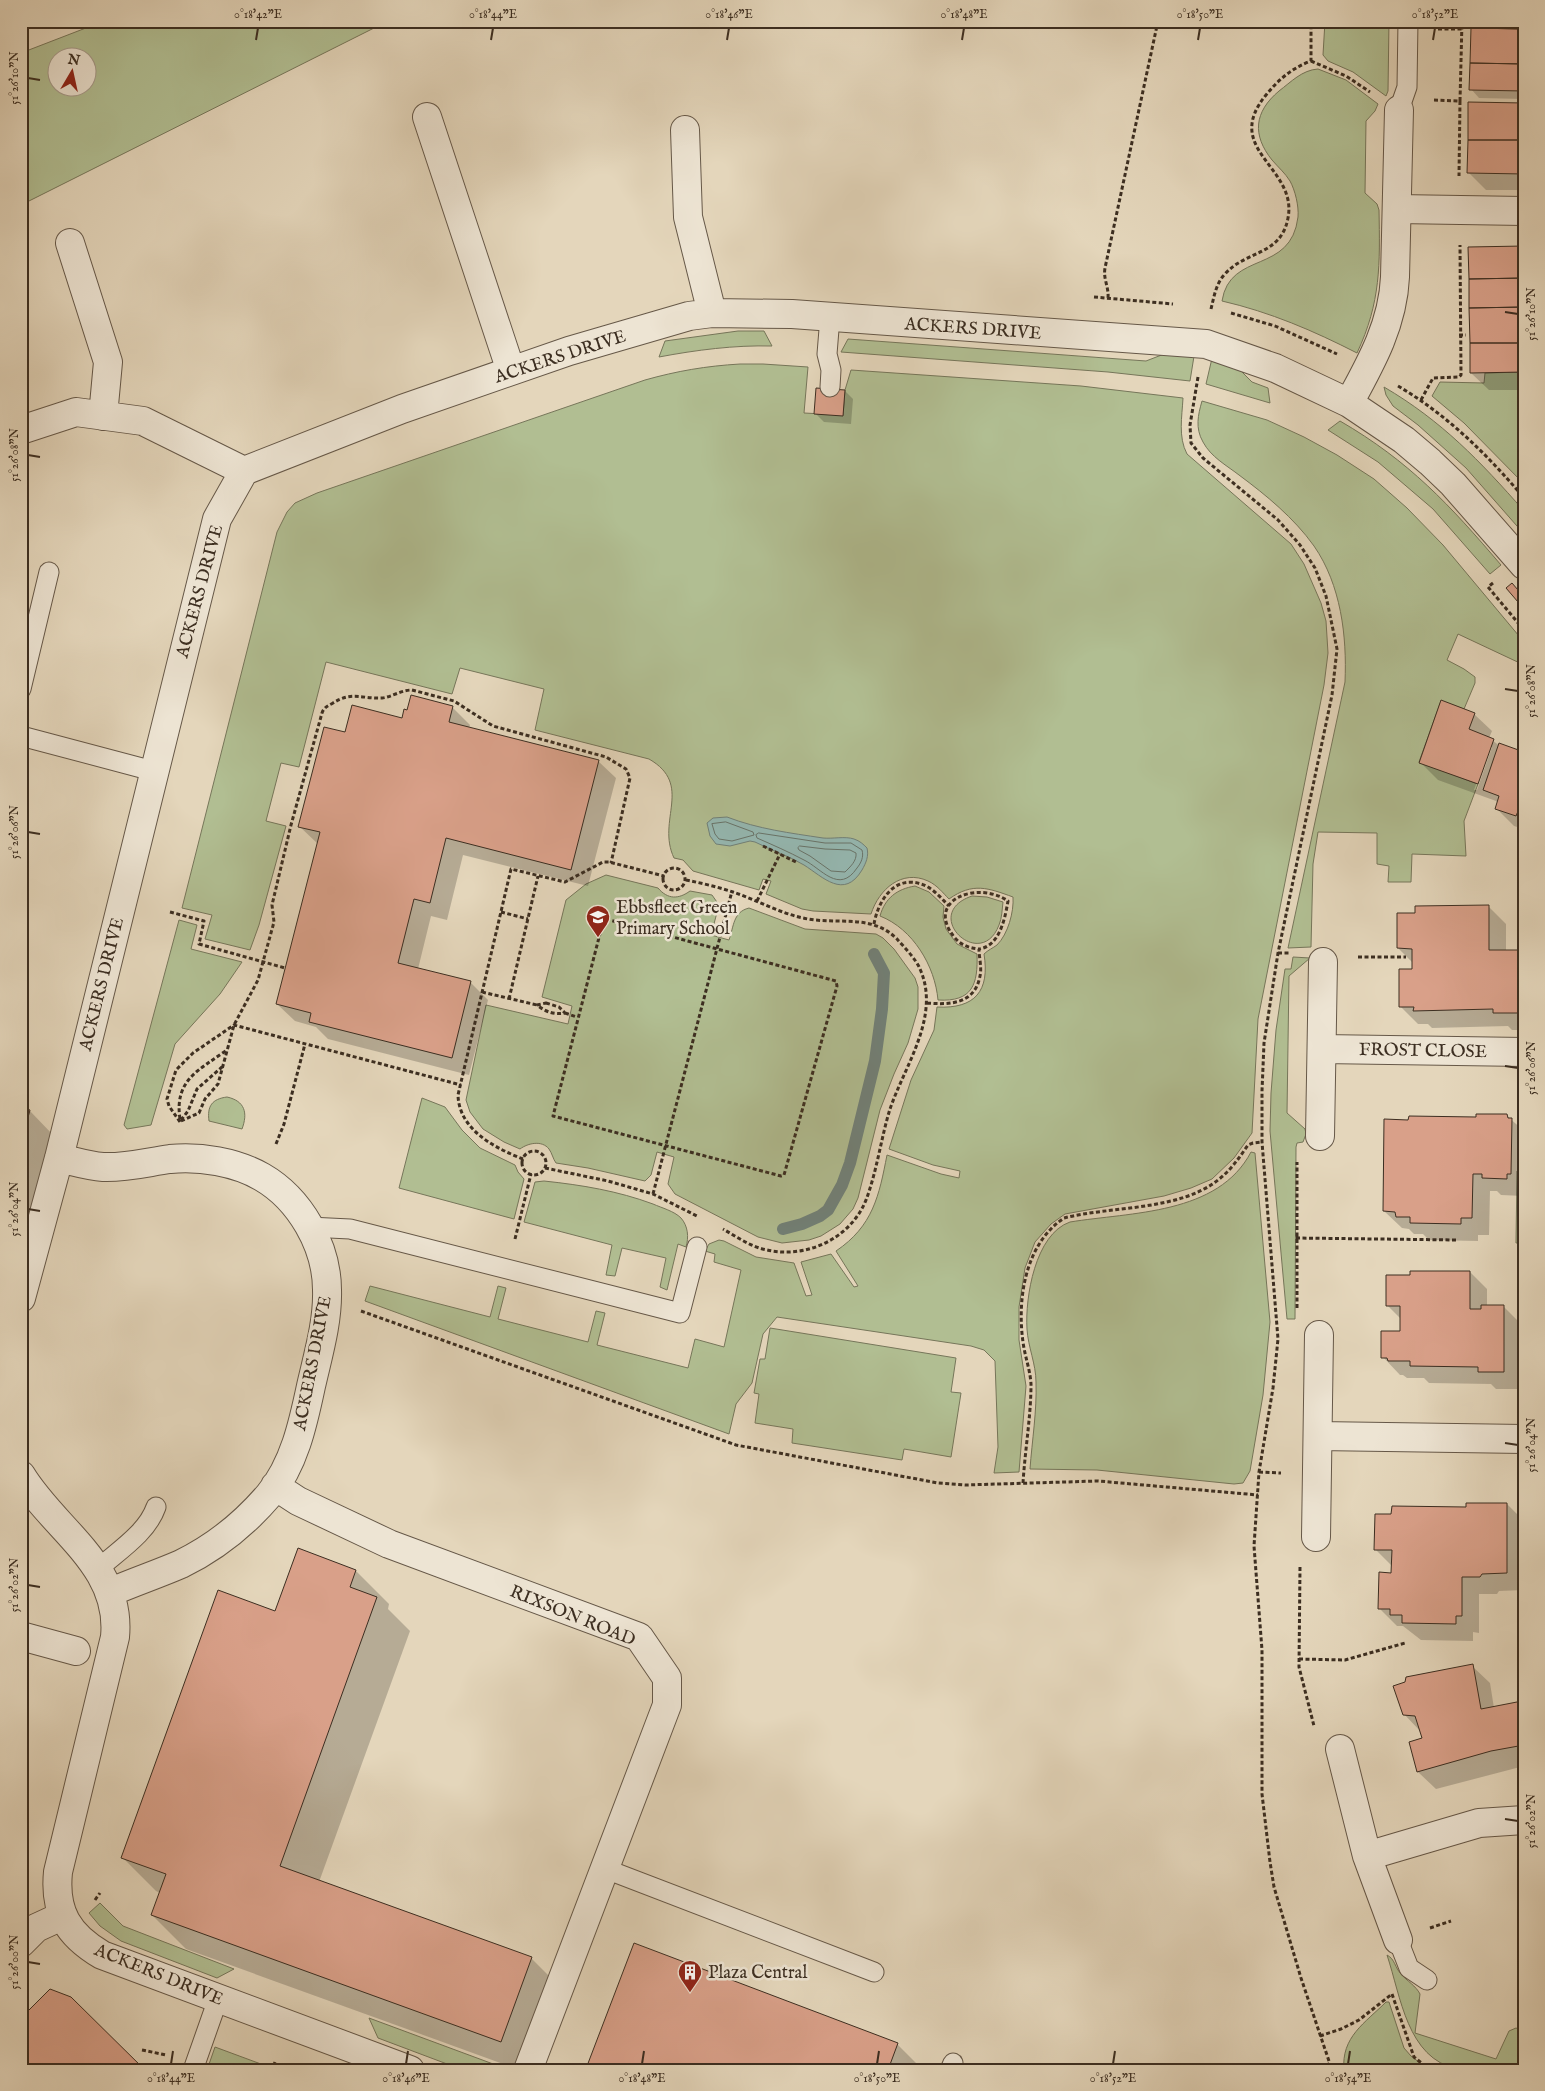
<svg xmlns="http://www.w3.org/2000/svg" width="1545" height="2091" font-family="'IM FELL English',serif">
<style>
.green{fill:#b1be92;stroke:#76765a;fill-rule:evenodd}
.water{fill:#95b9b3;stroke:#718179}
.shadow{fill:#0003;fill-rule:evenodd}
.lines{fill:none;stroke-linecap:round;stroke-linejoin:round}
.shore{stroke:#68746a;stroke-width:1}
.stream{stroke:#718179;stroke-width:12}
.building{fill:#d9a089;stroke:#3c2e21}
.lane-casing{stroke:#665848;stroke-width:21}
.street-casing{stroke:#665848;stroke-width:30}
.path{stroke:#3c2e21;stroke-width:3;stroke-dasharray:4 2.5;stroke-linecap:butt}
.lane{stroke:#ede4d3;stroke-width:19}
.street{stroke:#ede4d3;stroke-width:28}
.ticks{fill:none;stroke:#3c2e21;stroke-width:2}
.labels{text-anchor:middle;stroke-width:5;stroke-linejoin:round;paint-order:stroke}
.street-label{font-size:18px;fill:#3c2e21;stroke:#ede4d3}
.poi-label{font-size:18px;fill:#3c2e21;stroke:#ede4d3;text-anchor:start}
.neatline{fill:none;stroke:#3c2e21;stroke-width:2}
.ticks-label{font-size:12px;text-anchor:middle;fill:#3c2e21}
</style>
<rect width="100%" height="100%" fill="#e4d6bb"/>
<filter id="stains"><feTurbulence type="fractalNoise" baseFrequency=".004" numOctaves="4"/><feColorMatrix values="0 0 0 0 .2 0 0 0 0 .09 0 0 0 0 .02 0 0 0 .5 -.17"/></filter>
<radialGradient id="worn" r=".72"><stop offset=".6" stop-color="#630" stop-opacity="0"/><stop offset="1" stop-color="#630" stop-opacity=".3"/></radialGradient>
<!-- green -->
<path class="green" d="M104,21H388L21,205V53ZM58,58H88V88H58Z
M1325,21H1389L1388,91L1386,96L1353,72L1328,61L1323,55Z
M1318,69L1346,80L1378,104L1375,111L1366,121L1365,193L1377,204L1379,210C1380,264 1381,302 1357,353C1314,331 1270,312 1222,301C1230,250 1291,275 1298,217C1299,206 1295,190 1290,181C1285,173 1278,167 1272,160C1252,135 1254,112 1279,91C1291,82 1302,70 1318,69Z
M738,331H764L772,346C735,345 696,350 659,357L665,341Z
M848,339L1146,361L1177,349L1195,350L1190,381L1108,372L841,352Z
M1213,354L1230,360L1252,382L1268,388L1270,403L1206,384Z
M740,364H763L808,367L804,413L843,415L845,390L851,370L1081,386L1183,398C1182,417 1178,437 1187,454L1291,544L1304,564L1321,603L1326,621L1328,653L1324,685L1258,1019L1252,1133L1234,1158L1212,1179L1191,1188L1164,1196L1065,1214L1051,1224L1035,1242L1025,1268L1019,1307V1340L1026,1386L1019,1472L994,1473L998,1447L995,1361L984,1350L971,1346L777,1317L763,1334L752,1383L736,1404L729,1434L365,1301L370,1286L490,1317L498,1286L506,1288L498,1319L588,1342L596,1311L605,1313L597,1345L688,1368L695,1339L724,1347L741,1270L714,1262L715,1254L705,1251L709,1244L719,1240L724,1241L756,1257L794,1263L806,1296L812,1295L801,1262L831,1254L854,1287L858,1286L836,1251C873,1226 879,1196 887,1155L941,1174L959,1178L960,1171L933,1165L889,1149L911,1080L934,1030L937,1007C975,1009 990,991 984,954C988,950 993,948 997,945C1008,934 1014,912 1013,897C988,888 973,882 949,899C943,893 937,885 928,881C902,869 879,889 871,914L813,911L802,909L766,894L771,881L763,879L759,890L693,871L683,860L674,858C656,820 694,785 649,759L535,730L544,689L460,668L452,694L326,662L299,767L281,763L266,821L286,826L259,925L250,950L205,939L212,915L182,908L277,532L287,512L295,503L317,493L645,380C677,371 706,366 740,364Z
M1524,372V484L1464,423L1432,396L1440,382L1484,383L1485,373Z
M1384,387C1442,421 1480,461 1524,511V534L1466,468L1418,425L1393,406L1386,395Z
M1202,401L1267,420L1304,437L1337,455L1374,479L1407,508L1443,545L1524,642V665L1458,634L1447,660L1464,669L1475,677V683L1464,709L1441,701L1419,762L1478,784L1464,821L1466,856L1412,854L1411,882H1388L1389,866L1377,864V833L1318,832L1313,864L1311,947L1288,948L1345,682C1347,636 1341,585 1314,546C1294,518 1266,495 1239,475C1226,465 1211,457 1203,442C1195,428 1198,415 1202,401Z
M1340,421C1409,461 1450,505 1501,565L1490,574L1433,509L1378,462L1328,430Z
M606,875L658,888C668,900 679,899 690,891L712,895L719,905L711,935L729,940C734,926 733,912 749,908L805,929L876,934L883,938L894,949L915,978L918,987V1009L908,1043L894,1074L880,1110L858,1198L853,1209L840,1224L821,1236L809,1240L782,1243L758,1237L675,1194L668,1184L674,1157L657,1152L651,1175L645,1181L588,1168L556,1163C553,1159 552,1153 549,1149C542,1140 528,1143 520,1149L504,1142L483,1129L470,1112L466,1100L486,1005L568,1024L572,1006L542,997L566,900L586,884Z
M915,886L929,892L944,906L943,917L946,929L957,944L977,954C978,984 973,1002 938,1000C935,966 913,929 880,916C885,898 897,889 915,886Z
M972,896L987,897L1003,902C1002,910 1002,918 999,925C981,973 919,914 972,896Z
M179,920L197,925L191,949L242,962L220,994L175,1044L151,1125L127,1129L124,1125Z
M1293,957L1310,958L1289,976L1287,1113L1305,1129L1306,1134L1303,1142L1297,1143L1296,1147L1295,1319H1287L1270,1131L1271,1093L1276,1030L1285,969H1291Z
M227,1097C245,1101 248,1113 242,1129L209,1121C207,1106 212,1099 227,1097Z
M422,1098L445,1107L462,1130L480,1148L515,1165L518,1172L524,1179L514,1219L399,1188Z
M1251,1152L1255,1153L1270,1322L1263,1395L1250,1471L1243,1483L1234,1484L1097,1470L1030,1469C1032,1441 1037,1411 1036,1382C1036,1364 1028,1347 1027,1329C1025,1298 1035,1234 1070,1222C1131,1212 1218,1215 1251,1152Z
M1524,1167V1243H1516L1517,1171Z
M544,1181C582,1185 618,1191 653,1204C662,1208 674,1211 681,1218C688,1226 689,1237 686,1247L678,1244L667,1290L660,1287L666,1258L622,1248L615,1276L606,1275L612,1245L524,1222L535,1182Z
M770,1328L956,1358L951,1392L961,1393L951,1457L904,1449L902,1460L792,1443L793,1429L755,1423L759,1394L754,1393L760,1359H765Z
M100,1903L123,1926L234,1969L217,1978L121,1941L100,1926L89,1913Z
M1387,1955C1395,1959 1395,1968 1401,1974C1407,1981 1416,1986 1420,1994L1415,2033L1496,2059L1509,2031L1516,2028L1524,2031V2053L1519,2070C1500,2070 1474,2073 1457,2069C1407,2058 1401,1997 1387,1955Z
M1386,2002H1389L1404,2048L1411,2056L1429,2070H1344C1341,2037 1365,2023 1386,2002Z
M369,2018L504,2068L463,2070L378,2038Z
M215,2047L269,2067L268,2070H207Z"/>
<!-- water -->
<path class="water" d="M727,817C758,829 790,833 823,838C833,839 845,836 854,839C860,841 863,844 867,848C869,856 866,863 862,870C844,900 823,877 804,865C789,856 771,850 755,842L750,841L730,846L716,844L710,836L707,823L713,818Z"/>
<!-- shadow -->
<path class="shadow" d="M1524,21V99L1479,98L1471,89Z
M1524,105V190H1486L1468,172Z
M1524,247V390H1489L1471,373Z
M845,391L853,399L851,424L824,422L815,413Z
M452,707L470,725L469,728L598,761L616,778L588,886L463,855L447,920L431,916L418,969L471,983L488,1000L469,1075L328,1039L316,1027L295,1021L277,1004L318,844L299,826L346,734Z
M1474,714L1492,731L1489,738L1500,746L1524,753V829L1514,826L1496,808L1498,803L1496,801L1438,780L1420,762ZM1490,747H1492L1477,790H1474Z
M1488,906L1506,924V951H1524V1030H1512L1508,1026L1432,1028L1428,1024H1418L1400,1006L1414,970L1413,963L1398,948L1416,914Z
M21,1109L30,1111L55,1137L21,1268Z
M1507,1116L1524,1131V1196L1501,1195L1497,1191H1490L1489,1235H1478V1241L1429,1240L1423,1234H1414L1409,1229L1402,1228L1384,1211L1410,1121Z
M1470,1272L1487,1289V1306H1503L1521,1324V1389H1496L1491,1384L1429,1383L1424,1378H1407L1403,1375H1400L1383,1357L1401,1332V1319L1388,1306L1411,1276Z
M1507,1504L1521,1518L1524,1508V1590L1499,1591L1497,1594H1479V1633L1473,1632V1641L1421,1640L1403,1626H1397L1379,1608L1392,1574V1566L1375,1549L1467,1509Z
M356,1571L389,1604L388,1609L410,1631L319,1882L531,1958L565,1992L520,2070L186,1949L152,1915L160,1893L156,1891L122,1857Z
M1472,1666L1490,1683L1494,1708L1522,1703L1524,1705V1766L1436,1789L1418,1772L1423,1738L1421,1732L1404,1714Z
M897,2044L923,2070H592L588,2066Z"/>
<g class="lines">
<!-- shore -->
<path class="shore" d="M726,822L753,832L754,835L732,841L719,839L715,834L712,824Z
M759,833L825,843H851L862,850C864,857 861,863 857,868C839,895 821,868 804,860C789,852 773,845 757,838L756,835Z
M800,846L825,849L850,850L856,853C857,861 850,867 845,872L831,871L810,856L799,850L798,848Z"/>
<!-- stream -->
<path class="stream" d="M783,1229L802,1224L820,1216L828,1210L842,1185L850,1163L875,1061L882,1009L884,973L874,954"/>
</g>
<!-- building -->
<path class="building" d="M1471,21H1524V29L1471,28Z
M1471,28L1524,29V64L1470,63Z
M1470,63L1524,64V91L1469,90Z
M1468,102L1524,103V140H1468Z
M1468,140H1524V174L1467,173Z
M1524,246V278L1469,279L1468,247Z
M1524,278V307L1469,308V279Z
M1524,307V343H1470L1469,308Z
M1470,343H1524V372L1470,373Z
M816,388L845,390L843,416L814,414Z
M1512,583L1524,597V609L1506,588Z
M411,695L453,706L449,722L599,760L571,870L446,838L430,903L414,899L398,963L471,981L452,1058L309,1022L311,1013L276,1004L320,832L298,827L324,727L345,732L352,705L402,718L404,709L407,710Z
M1441,700L1475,713L1469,729L1494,739L1478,784L1419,763Z
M1499,743L1524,752V805L1521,804L1516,816L1495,809L1499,796L1483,790Z
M1489,905V950H1524L1522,1013H1493V1009L1413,1011L1414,1007H1399V969H1412V949L1397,948V913H1415V906Z
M21,1107L30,1110L21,1144Z
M1476,1114H1507L1508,1118H1512L1511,1174H1507V1179L1482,1178V1174H1473L1472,1218H1461V1224L1410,1223V1217H1396L1395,1212L1383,1211L1384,1119L1408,1120L1409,1116L1476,1117Z
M1410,1271H1470V1309H1481V1305H1504V1372H1478V1367L1410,1366V1361H1388L1387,1358H1381V1331H1400V1306H1386V1275H1410Z
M1466,1503H1507V1573L1482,1574L1480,1577H1462V1616H1456V1624L1402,1623V1615H1390V1609H1378L1379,1572L1391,1573L1392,1550H1374L1375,1514H1391L1392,1506L1466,1507Z
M1520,1506H1524V1559L1519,1558Z
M298,1548L356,1570L350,1587L377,1597L280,1866L532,1957L501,2042L151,1915L166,1874L121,1858L218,1590L275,1611Z
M1473,1664L1481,1709L1522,1701L1524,1745L1491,1751L1417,1772L1409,1742L1422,1738L1415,1716L1403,1715L1393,1686L1405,1682L1406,1677Z
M634,1943L898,2043L888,2070H597L587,2066Z
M50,1989L71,1997L145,2070H21V2018Z"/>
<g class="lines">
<!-- lane casing -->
<g class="lane-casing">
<path id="lane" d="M1399,110L1407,87L1408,21
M830,387L831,370L827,354L830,317
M21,689L49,572
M21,736L153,771
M309,1227L350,1229L680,1313L697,1247
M98,1569C118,1551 147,1533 156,1507
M603,1868L874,1972
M1398,1940L1409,1968L1427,1980
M193,2070L218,1999
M950,2070L953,2063"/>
</g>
<!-- street casing -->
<g class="street-casing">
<path id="street" d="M427,117L511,371
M685,130L688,217L712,313
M1397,209L1524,211
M70,243L108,362L103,416
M1349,403C1371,363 1393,324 1395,277L1399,110
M21,430L76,412L143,421L244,471
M1322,1049L1524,1052
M1320,1136L1323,962
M59,1158C73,1161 88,1166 103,1167C126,1168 148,1162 170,1159C200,1156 236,1162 262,1177C300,1199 327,1246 327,1290C328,1322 318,1355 311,1386C303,1424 294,1465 269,1495C245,1523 214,1548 181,1564C158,1574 134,1582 111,1592
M21,1298L59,1158L217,519L244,471L402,409L569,351L689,316L712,313L792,314L1206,344L1275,368L1349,403L1404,440L1430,462L1453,484L1524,565
M1318,1436L1524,1439
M21,1475C54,1530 122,1565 115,1637L58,1872C54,1912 68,1935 102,1955L410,2070
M275,1486L298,1501L389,1544L639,1637L667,1678V1705L528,2070
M1316,1537L1319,1335
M21,1636L76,1651
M1340,1749L1367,1856L1398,1940
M1367,1856L1479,1823L1524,1820
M21,1943L36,1928L62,1916"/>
</g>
<!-- path -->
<path class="path" d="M1438,29H1462
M1311,61L1346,76L1370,92
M1434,100L1460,101L1459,176
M1460,101L1462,21
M1094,297L1173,304
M1108,298C1109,287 1103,279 1105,268L1158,21
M1211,309C1214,297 1216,283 1225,274C1246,250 1281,256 1288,218C1298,167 1221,150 1266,95C1278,80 1292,68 1311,61V21
M1231,313L1275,326L1337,354
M1459,335H1466
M1198,377L1190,425L1191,443L1203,458L1278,520L1300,545L1315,568L1326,596L1337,649L1332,695L1278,953L1264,1043L1262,1091V1142L1278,1339L1273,1388L1259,1472L1254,1546L1262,1650V1794L1270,1862L1274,1887L1301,1978L1332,2070
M1398,386C1447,415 1487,454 1524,498
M1421,400L1433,378L1459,377L1461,375L1460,245
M1493,583L1488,587L1524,630
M763,846L798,863
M663 879a11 11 0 1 1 22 0a11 11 0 1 1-22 0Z
M686,880C701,883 718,887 733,892C760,901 786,917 815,920C845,923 874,916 897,939C904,947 916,959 920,969C941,1016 905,1065 890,1109C881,1138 877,1171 866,1200C851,1238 807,1259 767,1250C751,1247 737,1237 723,1229
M757,901L780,854
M170,912L204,921L199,944L285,968
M501,912L528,919
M606,919L836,981L837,986L784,1175L781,1176L553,1116L603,922Z
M874,924C878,901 894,875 921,884C932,887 941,898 949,906
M1278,953H1290
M1358,957H1406
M482,992L537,1005
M509,999L538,876
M546,1003L559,1007L565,1013C554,1015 546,1012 537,1005Z
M927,1003C950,1005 975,1004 980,976C982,968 979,957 979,949C969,948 961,945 955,938C923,900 978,880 1008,901C1005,918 1000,946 979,949
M565,1013L577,1017
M180,1119C174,1080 199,1070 227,1050
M181,1120L188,1111L197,1089L222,1067
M181,1121L199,1113L205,1099L218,1084L234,1025L258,980L274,922L272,905L291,825L322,713C324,707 328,706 333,703C352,691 362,699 382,698C392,697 401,690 412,690L454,701L493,726L606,757L626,769L630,778L611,863
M180,1122L169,1106L167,1099L176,1070L193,1053L234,1025L461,1085
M276,1144L284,1124L305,1044
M522 1163a12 12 0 1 1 24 0a12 12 0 1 1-24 0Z
M523,1159C495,1148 459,1130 458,1095L511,869L565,882L603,862H609L664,876
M545,1168L608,1181L653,1194L697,1216
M653,1194L732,891
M1296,1238L1458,1240
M515,1239L531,1174
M1297,1308V1162
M361,1311L736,1445L938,1483L965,1485L1098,1481L1258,1495
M1259,1472L1281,1473
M1023,1483C1025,1450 1031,1416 1031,1384C1030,1369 1025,1357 1023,1342C1017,1299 1025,1244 1064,1218C1111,1206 1179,1211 1218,1180C1231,1170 1239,1158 1248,1145L1253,1143L1262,1142
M1300,1567L1299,1667L1314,1726
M1299,1659L1345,1660L1405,1643
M95,1900L100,1893
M1430,1928L1451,1921
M1392,1994L1414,2057L1430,2070
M1320,2036L1341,2029L1359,2020L1392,1994
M142,2050L166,2055
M272,2070L275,2062
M1321,2070L1330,2063"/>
<!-- lane -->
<use href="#lane" class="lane"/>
<!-- street -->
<use href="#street" class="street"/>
</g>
<!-- ticks -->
<path class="ticks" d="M256,40L258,28M491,40L493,28M727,40L729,28M962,40L964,28M1198,40L1200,28M1433,40L1435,28M28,78L40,80M1505,312L1518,314M28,455L40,457M1505,689L1518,691M28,832L40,834M1505,1066L1518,1068M28,1209L40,1211M1505,1443L1518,1445M28,1585L40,1587M1505,1819L1518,1821M28,1962L40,1964M171,2064L173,2051M406,2064L408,2051M642,2064L644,2051M877,2064L879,2051M1113,2064L1115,2051M1348,2064L1350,2051"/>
<!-- icons -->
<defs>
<g id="school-pin" transform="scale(1.25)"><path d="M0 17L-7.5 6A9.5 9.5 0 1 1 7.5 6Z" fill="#8f2418" stroke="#ede4d3"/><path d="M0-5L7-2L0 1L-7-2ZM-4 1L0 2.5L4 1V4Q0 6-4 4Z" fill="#fff"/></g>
<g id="building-pin" transform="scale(1.25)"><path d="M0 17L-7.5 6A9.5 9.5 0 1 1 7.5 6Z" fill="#8f2418" stroke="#ede4d3"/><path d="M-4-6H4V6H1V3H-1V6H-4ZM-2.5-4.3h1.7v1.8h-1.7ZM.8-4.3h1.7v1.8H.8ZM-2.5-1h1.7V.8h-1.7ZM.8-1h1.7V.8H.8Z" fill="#fff"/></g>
</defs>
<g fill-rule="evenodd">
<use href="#school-pin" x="598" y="917"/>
<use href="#building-pin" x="690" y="1972"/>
</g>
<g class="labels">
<!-- street labels -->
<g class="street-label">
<text transform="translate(973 328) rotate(4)" y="6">ACKERS DRIVE</text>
<text transform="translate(560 356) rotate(-18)" y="6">ACKERS DRIVE</text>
<text transform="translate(199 591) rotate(-75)" y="6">ACKERS DRIVE</text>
<text transform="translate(101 984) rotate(-76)" y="6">ACKERS DRIVE</text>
<text transform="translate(1423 1050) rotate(1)" y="6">FROST CLOSE</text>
<text transform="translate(312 1363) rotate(-79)" y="6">ACKERS DRIVE</text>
<text transform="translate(573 1615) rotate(22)" y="6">RIXSON ROAD</text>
<text transform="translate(159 1974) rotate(22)" y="6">ACKERS DRIVE</text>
</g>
<!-- poi labels -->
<g class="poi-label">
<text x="616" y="913">Ebbsfleet Green<tspan x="616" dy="21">Primary School</tspan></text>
<text x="708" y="1978">Plaza Central</text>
</g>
</g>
<!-- margin -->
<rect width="1545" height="2091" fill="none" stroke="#e4d6bb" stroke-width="55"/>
<!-- north arrow -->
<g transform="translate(72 72) rotate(9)"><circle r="24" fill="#ede4d3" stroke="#a69b8c"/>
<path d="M0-4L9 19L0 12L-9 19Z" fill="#8f2418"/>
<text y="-8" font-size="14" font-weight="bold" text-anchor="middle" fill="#3c2e21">N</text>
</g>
<rect x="28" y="28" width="1490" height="2036" class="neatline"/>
<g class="ticks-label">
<text x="258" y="18">0°18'42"E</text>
<text x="493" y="18">0°18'44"E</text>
<text x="729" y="18">0°18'46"E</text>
<text x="964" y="18">0°18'48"E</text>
<text x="1200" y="18">0°18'50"E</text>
<text x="1435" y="18">0°18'52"E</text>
<text transform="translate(14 78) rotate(-90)" y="4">51°26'10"N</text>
<text transform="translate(1531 314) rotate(-90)" y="4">51°26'10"N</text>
<text transform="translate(14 455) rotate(-90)" y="4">51°26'08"N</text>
<text transform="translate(1531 691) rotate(-90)" y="4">51°26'08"N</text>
<text transform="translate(14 832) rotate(-90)" y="4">51°26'06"N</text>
<text transform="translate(1531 1068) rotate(-90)" y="4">51°26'06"N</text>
<text transform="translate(14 1209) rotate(-90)" y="4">51°26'04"N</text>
<text transform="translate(1531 1445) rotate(-90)" y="4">51°26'04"N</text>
<text transform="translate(14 1585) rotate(-90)" y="4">51°26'02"N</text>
<text transform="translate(1531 1821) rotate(-90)" y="4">51°26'02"N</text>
<text transform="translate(14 1962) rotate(-90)" y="4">51°26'00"N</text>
<text x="171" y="2082">0°18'44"E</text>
<text x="406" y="2082">0°18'46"E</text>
<text x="642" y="2082">0°18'48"E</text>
<text x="877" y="2082">0°18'50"E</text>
<text x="1113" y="2082">0°18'52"E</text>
<text x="1348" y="2082">0°18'54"E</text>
</g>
<rect width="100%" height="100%" filter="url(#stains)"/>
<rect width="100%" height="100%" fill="url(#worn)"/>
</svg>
